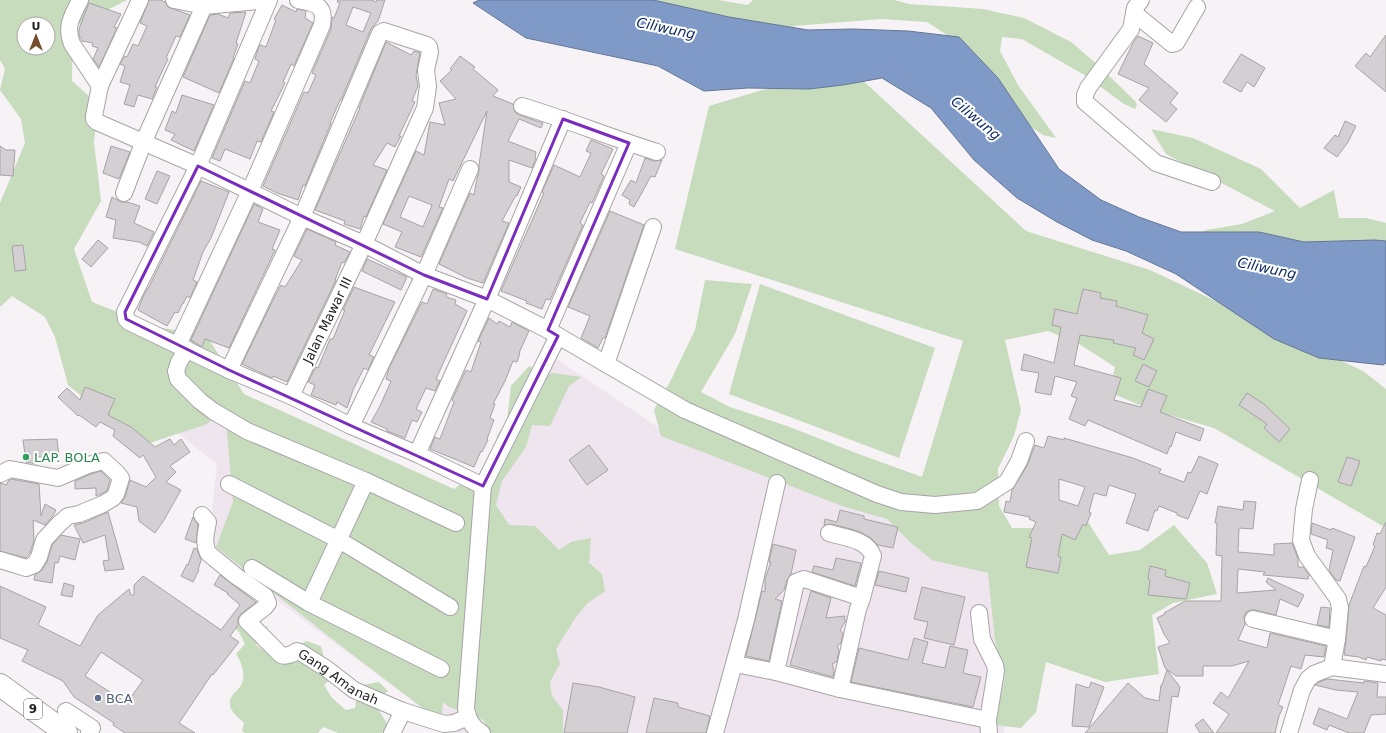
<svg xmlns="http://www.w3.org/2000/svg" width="1386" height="733" font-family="'DejaVu Sans',sans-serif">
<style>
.built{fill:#efe5ee}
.green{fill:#c6dcbc;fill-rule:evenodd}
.water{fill:#809ac8;stroke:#647696}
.building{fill:#d3cfd2;stroke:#a6a2a5;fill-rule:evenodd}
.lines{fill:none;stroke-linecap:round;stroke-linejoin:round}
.minor-casing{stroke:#a7a4a7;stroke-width:18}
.highway-casing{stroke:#a7a4a7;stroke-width:24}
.minor{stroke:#fff;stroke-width:16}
.highway{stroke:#fff;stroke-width:22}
.marked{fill:none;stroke:#7b2cbf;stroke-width:3;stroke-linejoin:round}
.leisure-dot{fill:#2e9e5b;stroke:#fff;stroke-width:1.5}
.service-dot{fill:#5c6f8a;stroke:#fff;stroke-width:1.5}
.labels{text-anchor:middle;stroke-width:4;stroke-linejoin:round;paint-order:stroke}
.shield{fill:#fff;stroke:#656464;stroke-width:1}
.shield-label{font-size:12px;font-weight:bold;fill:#232122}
.street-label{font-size:13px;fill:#232122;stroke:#fff}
.leisure-label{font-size:13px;fill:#27864d;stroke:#fff;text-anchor:start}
.service-label{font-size:13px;fill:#4e5e75;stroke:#fff;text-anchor:start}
.water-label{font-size:14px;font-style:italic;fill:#102d65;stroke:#fff}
</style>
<rect width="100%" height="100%" fill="#f6f2f5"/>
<!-- built -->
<path class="built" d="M78,354L483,503L554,357L659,428L902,518L1029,580L1004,733H459L441,722L208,549L217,464Z"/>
<!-- green -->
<path class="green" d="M0,0H127L73,27L72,81L98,104L94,142L101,201L74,249L92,302L156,327L206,335L244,394L454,489L466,480L481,486L494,461L497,436L507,420L511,386L529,366L547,375L553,373L581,377L569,386L550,426L532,425L526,447L502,481L496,505L509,525L535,526L559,550L571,542L591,538L589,563L602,574L605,591L587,604L576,617L556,649L560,664L550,682L552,696L563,710V733H492L483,720L463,713L448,706L443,702L441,722L327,635L216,547L233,502L225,410L207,424L150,443L116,425L68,385L55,337L45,317L12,296L0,307V203L25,143L21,119L0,90L5,69L0,60ZM24,24H48V48H24Z
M648,0H718L748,5L753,0H894L909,4L983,9L1024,18L1071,42L1098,65L1135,101L1137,105L1135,109L1124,104L1086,76L1022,39L1002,37L1000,51L1018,85L1056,138L1043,135L1025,123L967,48L927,22L882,19L793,26V29L710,20Z
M846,65L1026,231L1150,270L1363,371L1386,389V528L1214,428L1149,409L1109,392L1115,367L1079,344L1048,331L1005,340L1021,410L1014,436L998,469L999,506L1012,528H1054L1088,522L1109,555L1140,550L1174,525L1207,563L1217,594L1173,603L1152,615L1159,674L1105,682L1046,662L1036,712L1021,728L995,725L1005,675L995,641L988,573L932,560L910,542L887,519L842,506L661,436L654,410L671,380L695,330L705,280L752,284L735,334L701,392L730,407L787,426L856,453L922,477L963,341L675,249L709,106Z
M1151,129L1193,138L1261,169L1300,208L1334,190L1339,218H1366L1386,223V250L1194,237L1206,230L1242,224L1275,211L1166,154Z
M760,284L935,348L899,458L729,394Z
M230,623L254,629L268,626L256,645L266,652L277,643L291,652L306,641L321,646L325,662L334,676L324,685L332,698L346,710L355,708L358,686L379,682L388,691L374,703L390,728L381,733H338L323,727L318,733H245L242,731L244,723C240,719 234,714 231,709C227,698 234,694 240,687C247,677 242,663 236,654L245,644L239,632Z"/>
<!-- water -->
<path class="water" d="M479,0H653L729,17L808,30L853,29L908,31L959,37L998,78L1059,169L1101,200L1139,217L1181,232H1259L1304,242L1375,240L1386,241V363L1383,365L1319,358L1274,339L1176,274L1126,251L1092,240L1057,222L1017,198L974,160L931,108L882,78L843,85L809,89L748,88L704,91L658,66L526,38L473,3Z"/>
<!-- building -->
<path class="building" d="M149,0H160L165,2L168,7L190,15L180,37L176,36L166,58L168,59L165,65L155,87H157L152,99L138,95L134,107L124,104L130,85L120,82L125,66L120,64L125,56L127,57L133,44L138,46L147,26L140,23Z
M338,0H372L376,2L377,0H385L378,21L371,29L341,100H340L330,123H331L305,186L303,185L298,200L277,193L263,186L304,92L308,93L316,75L312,73L331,29L332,17L334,18L340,3L337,2ZM353,7L371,13L363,32L346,25Z
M89,3L121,14L114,27L117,28L99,67L93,59L98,48L92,46L93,43L82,41L79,35V29Z
M282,5L296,12L297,9L306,11L305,18L313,23L294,66L291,64L283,82L285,83L271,111L274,112L261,142L257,141L250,159L225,149L220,161L212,158L245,81L250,83L259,61L255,59L258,49L260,45L266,47L276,20L274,19Z
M246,12L236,43L238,44L233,58H234L219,93L183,77L210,15L218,14L228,18L230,13Z
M1386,35V92L1355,66L1366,53L1370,57Z
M1138,36L1153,43L1144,64L1178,93L1170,103L1177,109L1166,122L1139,100L1149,88L1118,74L1133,43Z
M386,42L411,55L414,51L420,53L416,75L418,86L412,101L415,102L399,136H401L395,147L387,143L373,165L387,170L366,217L364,216L360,229L344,224L345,221L315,210L360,108H359Z
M1241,54L1265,68L1254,87L1247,82L1241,92L1223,82Z
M460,56L475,67L473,69L498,90L493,96L513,104L515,112L519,115L543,123L541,128L519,119L508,141L536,152L535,157L536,158L532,168L509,160V182L521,187L517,196L516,195L502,221L509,223L483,283L467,278L439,264L470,193L474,195L477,178L479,172V165L487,111L453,181L449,179L439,207L443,208L421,257L395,247L402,232L383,224L416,151L424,155L430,122L445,125L439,103L456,99L440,81L452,70L450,69ZM409,196L432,205L423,227L400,217Z
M182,95L214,105L194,151L171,140L175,134L165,130L172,111L176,113Z
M1345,121L1356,126L1348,142L1337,157L1324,148L1335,135L1338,137Z
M591,140L613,149L601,174L604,176L592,203L590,202L580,223L583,225L550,300L546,299L542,309L526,303L527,301L501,291L544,193L542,192L554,165L580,177L591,153L586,151Z
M0,146L6,150H15L13,176L0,175Z
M111,146L130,152L119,179L103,173Z
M645,158L654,161L662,160L655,177L651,176L634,207L629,204L630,200L622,195L631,180L636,183Z
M157,171L170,176L157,204L145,199Z
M201,181L229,192L211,238L203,252L193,280L197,282L190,298L187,296L183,304H182L178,313L175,312L167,326L138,310L143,297L147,289H148Z
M112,197L121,202H127L140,206L134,223L154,232L147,246L139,242L113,238L116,220L106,217Z
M254,204L263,209L258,222L280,230L272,249L275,250L229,348L205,339L202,347L191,340Z
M610,211L644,225L605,338H603L598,348L581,338L590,316L568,307Z
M307,229L334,241L336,242L335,245L350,252L344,263L342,262L335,280H336L287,382L273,376L272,378L242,364L276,294L281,285L285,287L302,260L294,256Z
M98,240L108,248L91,267L82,259Z
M23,245L26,270L15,271L12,246Z
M367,259L407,277L401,290L362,271Z
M354,287L395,302L369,355L374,357L373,359L368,370L364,368L353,390L347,408L337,402L336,405L311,395L315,385L308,382L316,367L318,368L330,339H333L345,310H343Z
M433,289L447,294L446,297L456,300L455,304L467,311L436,379L440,381L435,391L426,388L416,409L422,412L417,422L412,420L405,438L387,431V429L371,422L380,406L391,381L386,379L389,368L422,302L427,304Z
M1083,289L1101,293L1100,298L1117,301L1116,306L1148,315L1142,333L1154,339L1144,360L1133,355L1136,348L1113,343L1114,340L1080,335L1074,365L1121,378L1114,400L1141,407L1148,389L1167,396L1160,412L1204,429L1200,441L1176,432L1171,447L1170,446L1167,454L1088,420L1085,426L1069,419L1077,398L1071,396L1077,382L1055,376L1051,395L1035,392L1039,373L1021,370L1024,354L1054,363L1061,327L1052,325L1055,309L1077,314Z
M489,318L497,324L499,321L510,327L512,322L529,331L519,353H520L517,362L513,361L505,381L493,404H495L490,418L494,420L487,439L488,440L482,452L481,451L474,467L430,449L435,437L440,439L454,402L452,400L466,370L471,372L481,342L478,341Z
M1143,364L1157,371L1149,387L1135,381Z
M85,387L115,399L108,415L131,427L155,447L170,439L174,445L181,439L190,452L170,466L176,472L166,482L181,490L164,520L155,533L139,521L137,507L121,503L125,497L130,480L146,487L156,477L143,455L140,458L113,436L115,430L100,422L96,427L79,415L78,416L58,397L67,388L80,400Z
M1247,393L1264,404L1290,429L1279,442L1264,428L1267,424L1239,405Z
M1048,436L1064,440V438L1133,458L1161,469L1159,473L1184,482L1188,472L1191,473L1199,456L1218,464L1207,494L1200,491L1188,519L1177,515V513L1159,506L1157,511L1155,510L1148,531L1126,523L1136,494L1109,485L1106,496L1094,493L1089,512L1091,513L1086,526L1083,524L1075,540L1062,534L1058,556L1061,557L1058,573L1026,567L1032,538L1029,537L1036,522L1029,519L1030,517L1004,512L1006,501L1010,502L1012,490L1027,466L1035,445L1044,448ZM1059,479L1085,487L1078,506L1059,500Z
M57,439L59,456L36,457L37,464L26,462L23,440Z
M589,445L608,470L587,485L569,460Z
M1347,457L1360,461L1351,486L1338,482Z
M101,471L110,480L107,491L96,496V488L75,489V481L91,474Z
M11,479L39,484L41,516L45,504L56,510L53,516L45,525L33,520L34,540L30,553L26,558L0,551V483L7,485L8,481Z
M1244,501L1256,502L1253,529L1239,528L1238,552L1274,555V544L1292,543L1298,559V567H1303L1309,575L1308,579L1263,575L1265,572L1238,569L1237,593L1276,590L1266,582L1268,578L1304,595L1298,607L1280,599L1276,615L1255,610H1251L1246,612L1244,617L1245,624L1238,640L1267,648L1270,633L1326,646L1324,657L1305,655L1301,669L1291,666L1278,705L1283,707L1279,716L1275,733H1216L1229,714L1213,703L1221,692L1228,698L1249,661L1232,666H1203V676H1176L1165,668L1158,647L1170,643L1164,634L1157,618L1165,614L1164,613L1185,601H1221L1222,556L1216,555L1217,523H1215L1218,506L1243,510Z
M840,510L864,516V519L898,527L893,548L878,545L871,538L858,531L832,524L824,525L825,519L837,522Z
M108,512L124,569L105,571L103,561L109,560L105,535L83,543L74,525L83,523Z
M193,517L198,525L196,543L185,539Z
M1386,522V587L1373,608L1386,615V660L1381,659V661L1367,657L1366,660L1359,657L1344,655L1346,640L1349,605L1364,566L1366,567L1375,546L1373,545L1377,533L1380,534Z
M1312,523L1331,530L1332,528L1355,537L1340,581L1336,580L1329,570L1333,550L1326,548L1328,540L1311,534Z
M61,535L80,539L75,560L60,556L58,563L55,562L52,583L34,580L35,575L42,570L47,562L52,545Z
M773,544L796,550L791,574L787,580L784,590L775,599L782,601L769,661L746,656L762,591L765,592V579L771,562H769Z
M194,548L197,549L201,560L198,570H199L193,582L181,576L187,564L188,565Z
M836,558L861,563L855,586L812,572L814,566L833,570Z
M1150,566L1166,570L1165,576L1190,583L1186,599L1148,595L1150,580L1148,579Z
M879,571L909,578L906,592L875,585Z
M220,575L256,602L241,614L238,618V625L230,636L239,642L213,675L212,674L179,723L195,733H125L113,725L114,723L74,697L63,681L22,661L28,650L0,638V586L46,607L38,625L80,646L98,615L129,589L131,595H134V585L143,576L221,630L240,605L227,594L228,593L214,585ZM101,652L143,680L127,703L85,676Z
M64,583L74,586L72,597L61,595Z
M922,587L965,597L954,645L924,638L928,622L914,619Z
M811,591L831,598L826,618L845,616L844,619L846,620L840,630L843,634L841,643L837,646L839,651L837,661L832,664L834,670L833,677L790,665Z
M1321,607L1330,608L1329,627L1317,625Z
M914,638L928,642L922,663L945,668L950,646L968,650L963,673L981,677L973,707L851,682L859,648L908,660Z
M1167,670L1180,687L1178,697L1172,696L1167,733H1085L1128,683L1145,698L1159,701L1161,685H1162Z
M1327,679L1364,683V681L1378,683L1377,697H1386V714L1371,715L1364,733H1349L1329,725L1327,730L1313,724L1319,708L1347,719L1358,692L1336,690L1315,685L1319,682Z
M1091,682L1104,687L1089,727L1072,726L1076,684L1089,688Z
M573,683L599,687L635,697L627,733H564Z
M654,698L678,703V707L710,716L706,733H646Z
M1203,719L1214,733H1200L1195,725Z"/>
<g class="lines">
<!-- minor casing -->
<g class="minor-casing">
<g id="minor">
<path d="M80,0C72,17 65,25 72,44L100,86"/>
<path d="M140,0L100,86L94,116V119L97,122L198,166L302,217L364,244L424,275L487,299L548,330L685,410L877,494L901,502L935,505L977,501L1007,482L1019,461L1026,441"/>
<path d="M174,0L204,6L268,0"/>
<path d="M269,0L198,166L125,312L126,319L129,322L229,370L291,396L351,426L417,454L483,486"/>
<path d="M1141,0L1135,8L1131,29L1088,88L1085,95V102L1156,163L1212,182"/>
<path d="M1134,13L1172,44L1176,43L1197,7"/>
<path d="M522,106C568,120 612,138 657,152"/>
<path d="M124,193L144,141L204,6"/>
<path d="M548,330L629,143"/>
<path d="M178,345L250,191L322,25C326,5 315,3 298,0"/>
<path d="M187,349L179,362L176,371L178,379L200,401L213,411L247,431L366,481L456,523"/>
<path d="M606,364L653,227"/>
<path d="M229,370L302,217L380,33L384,31L427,45L429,47L430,52L426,70L428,86L425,108L364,244L291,396"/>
<path d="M351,426L424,275L470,169"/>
<path d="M417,454L487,299L563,119"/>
<path d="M0,474L10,469L58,478L88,465L104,461L117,473L121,478L116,494L113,498L103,504L79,514L68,516L59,524L44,540L39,557L34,565L26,568L0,560"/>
<path d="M1310,480L1304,509L1301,540L1307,556L1338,599L1340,608L1337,639L1332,667"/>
<path d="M366,481L309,603L441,669"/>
<path d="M229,484L339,540L450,607"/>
<path id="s1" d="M202,515L208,522C206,533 203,542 208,553L236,576L265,596L268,603L265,607L247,621L281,655C286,657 293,654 297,651L300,652L327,669L354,690L403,711L444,724L454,723L468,717"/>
<path d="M829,533C845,538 867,539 873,556L862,598L858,609L840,689"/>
<path d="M252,568L309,603"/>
<path d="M979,613L982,639L995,665L996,671L988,720L989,733"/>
<path d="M1253,619L1337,639"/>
<path d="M735,664L776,672L840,689L988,720"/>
<path d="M776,672L796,582L804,579L862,598"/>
<path d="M66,711L92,728L89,733"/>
<path d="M392,733L403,711"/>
<path d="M482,733C472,727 468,720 466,708L483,486L558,336"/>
<path d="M715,733L746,620L777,483"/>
<path d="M1289,733L1302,690L1308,679L1314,674L1332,667L1386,674"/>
</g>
</g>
<!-- highway casing -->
<g class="highway-casing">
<path id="highway" d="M0,685L66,733"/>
</g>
<!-- minor -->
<use href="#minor" class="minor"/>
<!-- highway -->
<use href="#highway" class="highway"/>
</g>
<!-- marked area -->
<path class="marked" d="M563,119L629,143L548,330L558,336L483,486L229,370L126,319L125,312L198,166L424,275L487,299Z"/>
<!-- markers -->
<circle class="leisure-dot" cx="26" cy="457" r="4"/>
<circle class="service-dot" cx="98" cy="698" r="4"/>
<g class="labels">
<!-- shield labels -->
<rect class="shield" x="24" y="699" width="18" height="20" rx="3"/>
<g class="shield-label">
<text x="33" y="713">9</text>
</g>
<!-- street labels -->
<g class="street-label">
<text transform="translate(327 320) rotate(-64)" y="5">Jalan Mawar III</text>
<text dy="5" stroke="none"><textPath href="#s1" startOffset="262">Gang Amanah</textPath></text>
</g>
<!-- leisure labels -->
<g class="leisure-label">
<text x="34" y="462">LAP. BOLA</text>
</g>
<!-- service labels -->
<g class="service-label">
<text x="106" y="703">BCA</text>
</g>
<!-- water labels -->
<g class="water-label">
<text transform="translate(666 28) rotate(12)" y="5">Ciliwung</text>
<text transform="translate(976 118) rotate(40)" y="5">Ciliwung</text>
<text transform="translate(1267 268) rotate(12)" y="5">Ciliwung</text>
</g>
</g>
<!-- north arrow -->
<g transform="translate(36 36)"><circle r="19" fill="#ffffff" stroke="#a7a6a7"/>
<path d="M0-3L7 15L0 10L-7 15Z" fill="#744d2b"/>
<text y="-6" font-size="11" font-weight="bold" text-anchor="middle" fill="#232122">U</text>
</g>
</svg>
